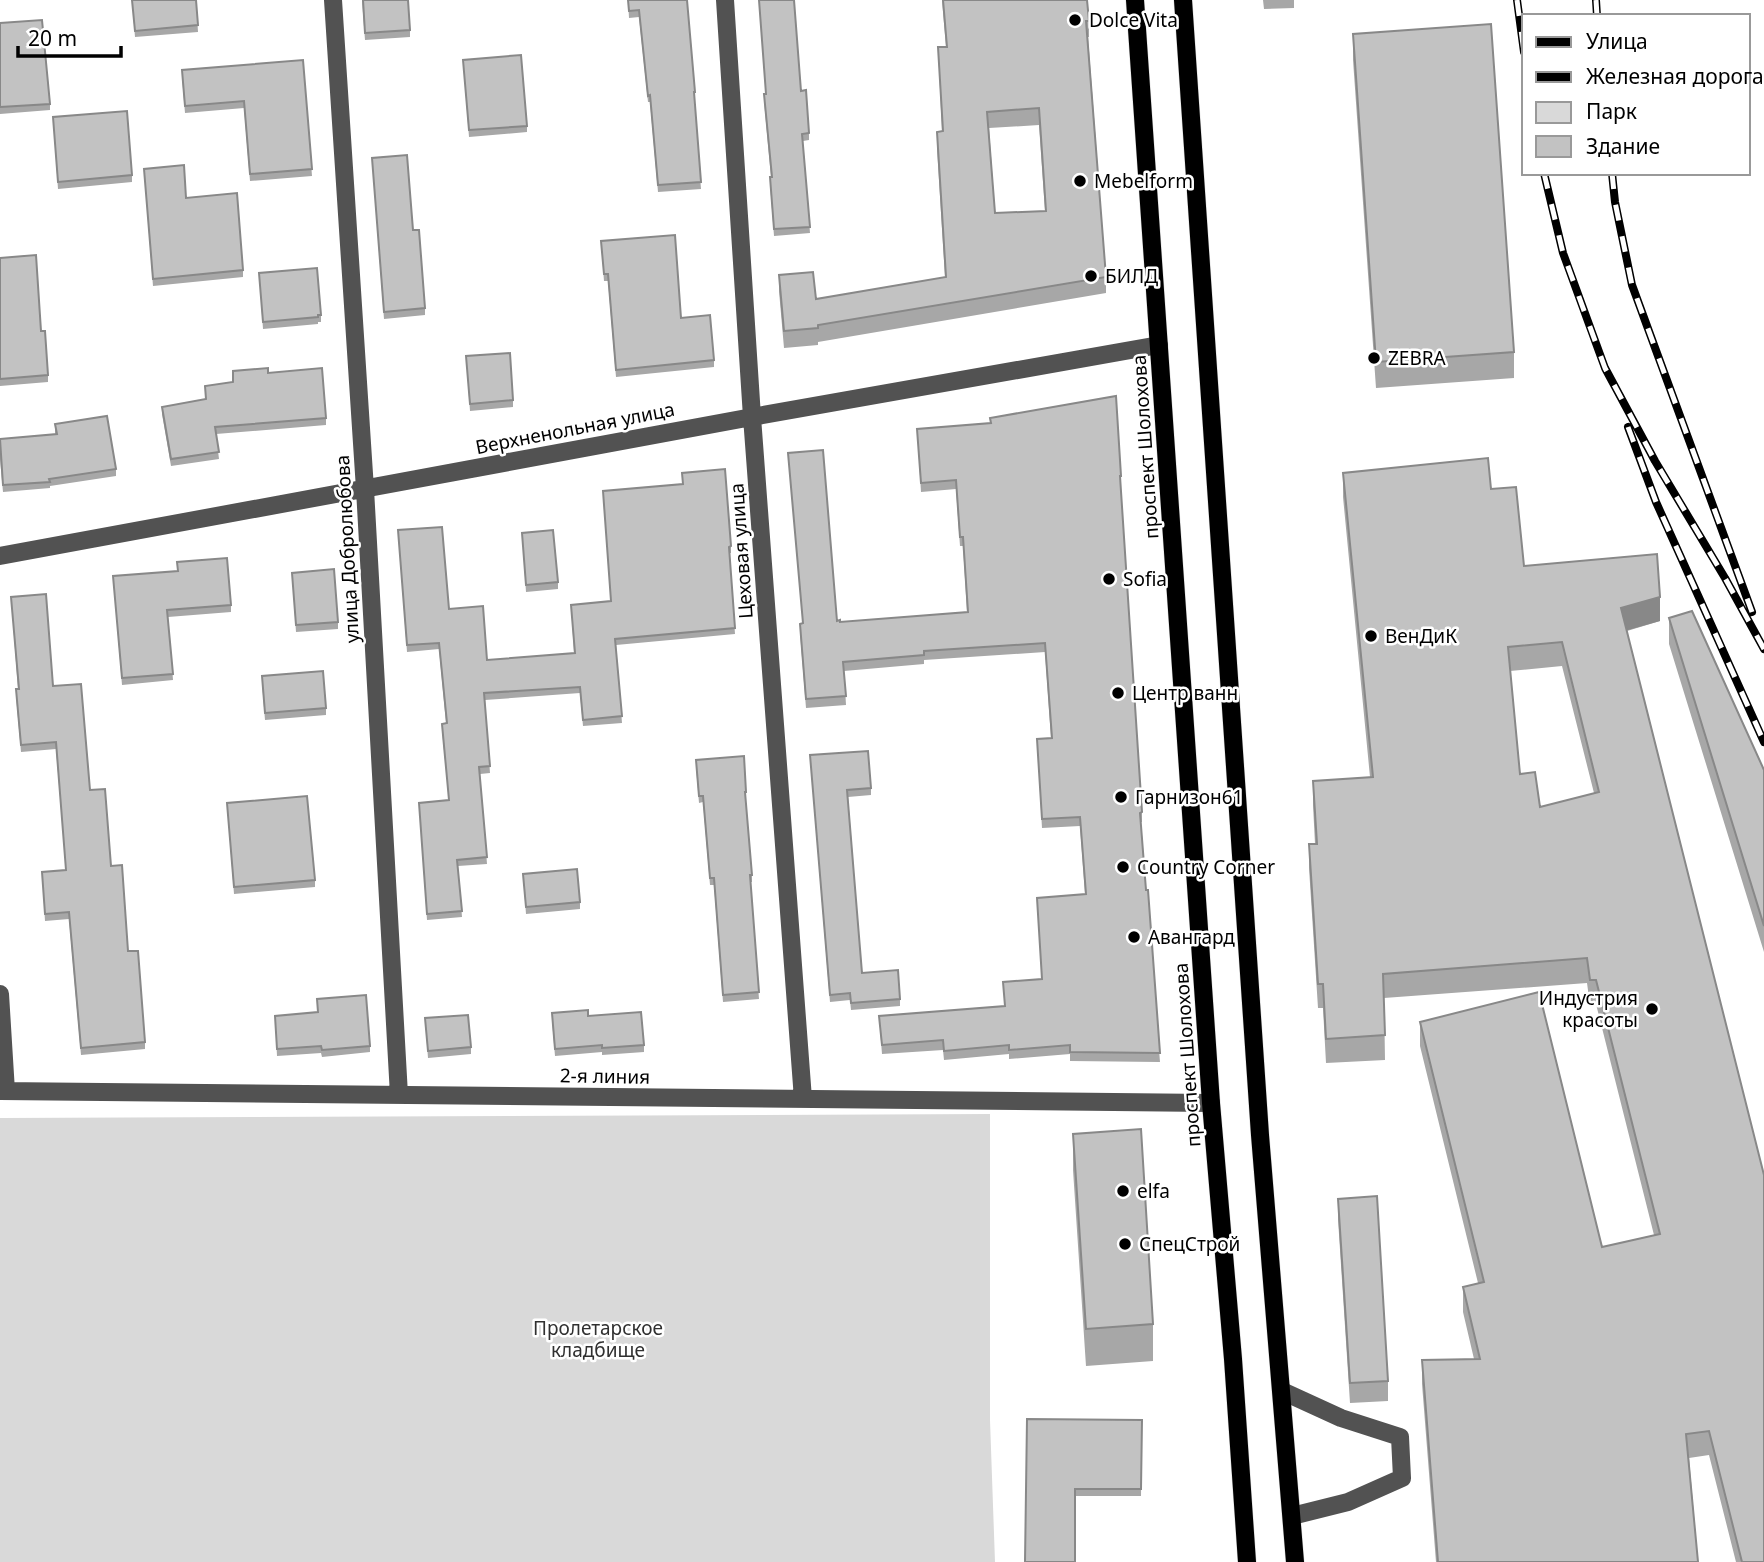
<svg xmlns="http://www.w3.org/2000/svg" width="1764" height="1562" font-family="'Noto Sans',sans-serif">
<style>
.green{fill:#d9d9d9}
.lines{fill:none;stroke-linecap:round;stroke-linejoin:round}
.major-casing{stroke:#dbdbdb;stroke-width:19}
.minor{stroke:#525252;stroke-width:18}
.major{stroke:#000;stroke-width:18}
.rail-casing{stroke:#000;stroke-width:8}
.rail{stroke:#fff;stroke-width:5;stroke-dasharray:16;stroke-linecap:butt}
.wall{fill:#a7a7a7;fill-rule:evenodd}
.shaded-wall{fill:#888}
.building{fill:#c2c2c2;stroke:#888;stroke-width:2;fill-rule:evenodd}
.poi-dot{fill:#000;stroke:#fff;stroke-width:2.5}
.labels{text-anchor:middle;stroke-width:5;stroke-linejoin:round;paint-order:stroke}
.poi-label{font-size:19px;fill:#000;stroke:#fff;text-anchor:start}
.street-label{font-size:19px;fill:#000;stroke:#fff}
.park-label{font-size:19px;fill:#303030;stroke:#fff}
</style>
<rect width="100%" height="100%" fill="#fff"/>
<!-- green -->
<path class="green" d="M990,1114V1420L995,1562H0V1118Z"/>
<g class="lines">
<!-- major casing -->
<g class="major-casing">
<path id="major" d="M1135,0L1211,1103L1233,1359L1247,1562
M1183,0L1260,1135L1295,1562"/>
</g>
<!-- minor -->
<path class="minor" d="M333,0L365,489L399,1095
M725,0L752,417L803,1099
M0,556L752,417L1159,345
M0,994L6,1091
M0,1091L1211,1103
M1282,1391L1341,1418L1400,1437L1402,1478L1348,1502L1292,1516"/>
<!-- major -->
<use href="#major" class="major"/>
<!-- rail casing -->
<g class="rail-casing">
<path id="rail" d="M1517,0L1524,52
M1596,0L1597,16
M1544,173L1563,253L1605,368L1655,461L1725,578L1764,649
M1612,173L1615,202L1632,285L1752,612
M1628,427L1656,502L1764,742"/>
</g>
<!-- rail -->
<use href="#rail" class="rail"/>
</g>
<!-- wall -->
<path class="wall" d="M132,0H196L198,32L135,37Z
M362,0L410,30V37L365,40Z
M628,0H687L695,92V99H694L701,189L658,192L650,102H648L639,17L629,18Z
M759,0H794L801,91L809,133V140L803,141L810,233L774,236L770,184L771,177L764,101V94H766Z
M942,0H1087L1089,21V37H1088L1106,277V293L818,342V345L784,348L779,291V275L816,299L945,277L937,148V132H942L938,47H946ZM1039,125L1045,211L995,213L989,128Z
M1263,0H1294V8L1264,9Z
M0,23L50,104V110L0,114Z
M1353,34L1514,352V378L1376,388L1353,60Z
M303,60L312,176L250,181L244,108L185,113L182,77Z
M463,60L527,126V132L469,137Z
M53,117L132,175V182L58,189Z
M372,158L413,230L425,308V315L384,319Z
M144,169L243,270V277L153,286Z
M601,241L681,318L714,360V367L616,377L608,281H604Z
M0,258L41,331L48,375V382L0,386Z
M259,273L321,315V322H318V324L263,329Z
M466,356L513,400V407L470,411Z
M233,371L268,373L326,418V425L216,434L219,459L171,466L162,414V407L206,400L205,386L233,382Z
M990,418L1121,476V486H1120L1142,812V822H1141L1160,1062L1070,1061V1054L1009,1059V1054L944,1060L943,1050L882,1054L879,1016L1005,1006L1003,982L1042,979L1037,898L1085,894L1080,826L1042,828L1037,739L1051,738L1045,652L924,660V664L844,671L846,705L806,708L800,633V624L803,623L788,453L837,621L840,622L967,612L963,546H960L956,489L921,492L917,429L990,423Z
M55,424L116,469V476L50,486V488L3,492L0,459V439L55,434Z
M682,473L731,546V553H729L735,634L616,645L622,723L583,726L580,693L485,700L490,773L480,774L487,864L458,866L462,917L427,920L419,803L449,800L442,731V724L446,723L439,649L407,652L398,530L449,609L487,660L574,653L571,605L611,601L603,491L683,484Z
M1343,473L1491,489L1524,566L1660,621L1627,631L1764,1562H1736L1709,1455L1689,1458L1698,1562H1436L1422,1384V1360L1474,1359L1463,1312V1287L1478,1283L1420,1046V1022L1602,1247L1654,1235L1596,1004L1590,1005L1587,983L1384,998L1385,1060L1326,1063L1323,1008H1318L1309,868V844H1315L1313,805V781L1370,777L1343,497ZM1562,666L1594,793L1540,807L1520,774L1510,671Z
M522,533L558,582V589L526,592Z
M177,562L231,605V612L168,617L173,680L122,685L113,576L177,571Z
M292,573L338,622V629L296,632Z
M11,597L53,686L90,790L111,866L128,951L145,1042V1049L81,1055L69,919L45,921L42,872L66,870L56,749L21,752L16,696V689H18Z
M1669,618L1764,770V952L1669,644Z
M262,683L326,708V715L265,720Z
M810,755L871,788V795L848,797L862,973L900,999V1006L851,1010L850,1000L830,1002Z
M696,767L746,792V799H745L752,875V882H750L759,999L723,1002L714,885H710L703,802L699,803Z
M227,803L315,880V887L234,894Z
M523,874L580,902V909L526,914Z
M317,999L370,1046V1052L322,1057L321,1053L277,1056L275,1016L318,1012Z
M588,1016L644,1045V1052L602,1055V1052L555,1056L552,1020Z
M425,1018L471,1047V1054L428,1058Z
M1073,1134L1153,1324V1361L1086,1366L1073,1170Z
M1338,1199L1388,1381V1401L1350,1403L1338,1219Z
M1027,1419L1142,1420L1141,1496H1075Z"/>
<!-- shaded-wall -->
<path class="shaded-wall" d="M1660,597V621L1621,632V608Z"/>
<!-- building -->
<path class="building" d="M132,0H196L198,25L135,31Z
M363,0H408L410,30L365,33Z
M628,0H687L695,92H694L701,182L658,185L650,95L648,96L639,10L629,11Z
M759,0H794L801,91L806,90L809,133L802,134L810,227L774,229L770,177H772L764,94H766Z
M943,0H1087L1089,21H1086L1106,277L818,325V328L784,331L779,275L813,272L816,299L946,277L937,132L943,131L938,47H947ZM1039,108L1046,211L995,213L987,112Z
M42,20L50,104L0,107V23Z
M1491,24L1514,352L1376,362L1353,34Z
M521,55L527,126L469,130L463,60Z
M303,60L312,169L250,174L244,101L185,106L182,70Z
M127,111L132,175L58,182L53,117Z
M407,155L413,230H419L425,308L384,312L372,158Z
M184,165L186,198L237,193L243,270L153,279L144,169Z
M675,235L681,318L710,315L714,360L616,370L608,274H604L601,241Z
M36,255L41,331H45L48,375L0,379V258Z
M317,268L321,315H318V317L263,322L259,273Z
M510,353L513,400L470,404L466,356Z
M268,368V373L322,368L326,418L215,427L219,452L171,459L162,407L206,399L205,386L233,382V371Z
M1116,396L1121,476H1120L1142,812L1140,813L1146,890H1148L1160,1053L1070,1052V1045L1009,1050V1045L944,1051L943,1040L882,1045L879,1016L1005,1006L1003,982L1042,979L1037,898L1086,894L1080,817L1042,819L1037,739L1052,738L1045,643L924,651V655L843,662L846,696L806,699L800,624L803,623L788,453L823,450L837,621L840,620V622L968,612L963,537H960L956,480L921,483L917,429L991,423L990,418Z
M107,416L116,469L49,479L50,482L3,485L0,439L57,434L55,424Z
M1488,458L1491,489L1516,487L1524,566L1657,554L1660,597L1621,608L1764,1175V1562H1742L1709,1431L1686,1434L1698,1562H1438L1422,1360L1480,1359L1463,1287L1484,1282L1420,1022L1539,992L1602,1247L1660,1234L1596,980H1590L1587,958L1383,974L1385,1035L1326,1039L1323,984H1318L1309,844H1317L1313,781L1373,777L1343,473ZM1562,642L1599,792L1540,807L1535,772L1520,774L1508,647Z
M725,469L731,546L729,547L735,628L615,639L622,716L583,720L580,687L484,693L490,766L479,767L487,857L457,860L462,911L427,914L419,803L449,800L442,724L447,723L439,643L407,645L398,530L442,527L449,609L483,606L487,660L575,653L571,605L611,601L603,491L683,484L682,473Z
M553,530L558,582L526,585L522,533Z
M227,558L231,605L167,610L173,674L122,678L113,576L178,571L177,562Z
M334,569L338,622L296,625L292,573Z
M46,594L53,686L81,684L90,790L105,789L111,866L122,865L128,951H138L145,1042L81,1048L69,912L45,914L42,872L66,870L56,742L21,745L16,689H19L11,597Z
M1692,611L1764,770V926L1669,618Z
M323,671L326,708L265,713L262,676Z
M868,751L871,788L847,790L862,973L898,970L900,999L851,1003L850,993L830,995L810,755Z
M744,756L746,792H745L752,875H750L759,992L723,995L714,878H710L703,796H699L696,760Z
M307,796L315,880L234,887L227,803Z
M577,869L580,902L526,907L523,874Z
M366,995L370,1046L322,1050L321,1046L277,1049L275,1016L318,1012L317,999Z
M588,1010V1016L641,1012L644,1045L602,1048V1045L555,1049L552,1013Z
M468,1015L471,1047L428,1051L425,1018Z
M1141,1129L1153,1324L1086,1329L1073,1134Z
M1377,1196L1388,1381L1350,1383L1338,1199Z
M1027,1419L1142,1420L1141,1489H1075V1562H1025Z"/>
<!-- markers -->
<g class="poi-dot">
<circle cx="1075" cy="20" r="7"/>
<circle cx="1080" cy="181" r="7"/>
<circle cx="1091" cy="276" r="7"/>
<circle cx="1374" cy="358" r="7"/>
<circle cx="1109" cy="579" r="7"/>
<circle cx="1371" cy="636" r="7"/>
<circle cx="1118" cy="693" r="7"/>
<circle cx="1121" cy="797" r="7"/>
<circle cx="1123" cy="867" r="7"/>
<circle cx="1134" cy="937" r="7"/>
<circle cx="1652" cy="1009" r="7"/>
<circle cx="1123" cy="1191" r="7"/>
<circle cx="1125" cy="1244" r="7"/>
</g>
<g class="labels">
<!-- poi labels -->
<g class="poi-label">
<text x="1089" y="27">Dolce Vita</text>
<text x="1094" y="188">Mebelform</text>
<text x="1105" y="283">БИЛД</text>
<text x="1388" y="365">ZEBRA</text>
<text x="1123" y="586">Sofia</text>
<text x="1385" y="643">ВенДиК</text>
<text x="1132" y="700">Центр ванн</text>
<text x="1135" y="804">Гарнизон61</text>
<text x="1137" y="874">Country Corner</text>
<text x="1148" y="944">Авангард</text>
<text x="1638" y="1005" text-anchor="end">Индустрия<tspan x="1638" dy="22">красоты</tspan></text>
<text x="1137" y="1198">elfa</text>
<text x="1139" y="1251">СпецСтрой</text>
</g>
<!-- street labels -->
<g class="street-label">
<text transform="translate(575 428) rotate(-11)" y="7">Верхненольная улица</text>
<text transform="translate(1145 447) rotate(-94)" y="7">проспект Шолохова</text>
<text transform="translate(347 549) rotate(-93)" y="7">улица Добролюбова</text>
<text transform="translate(741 551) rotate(-94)" y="7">Цеховая улица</text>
<text transform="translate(1187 1055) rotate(-94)" y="7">проспект Шолохова</text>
<text transform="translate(605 1076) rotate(1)" y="7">2-я линия</text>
</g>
<!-- park labels -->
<g class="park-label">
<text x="598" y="1335">Пролетарское<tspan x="598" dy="22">кладбище</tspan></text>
</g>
</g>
<!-- legend -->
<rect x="1522" y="14" width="228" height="161" fill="#ffffff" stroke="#999999" stroke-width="2"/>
<rect x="1536" y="37" width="35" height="10" fill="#000000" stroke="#999999" stroke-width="2"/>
<text x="1586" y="49" font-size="21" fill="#000000">Улица</text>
<rect x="1536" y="72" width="35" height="10" fill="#000000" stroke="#999999" stroke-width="2"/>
<text x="1586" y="84" font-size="21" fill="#000000">Железная дорога</text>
<rect x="1536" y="102" width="35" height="21" fill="#d9d9d9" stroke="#999999" stroke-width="2"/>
<text x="1586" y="119" font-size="21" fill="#000000">Парк</text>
<rect x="1536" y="136" width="35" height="21" fill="#c2c2c2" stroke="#999999" stroke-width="2"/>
<text x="1586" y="154" font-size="21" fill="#000000">Здание</text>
<!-- scale -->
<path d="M18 46v10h103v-10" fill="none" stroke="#000000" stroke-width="3.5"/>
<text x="28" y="46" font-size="21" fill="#000000" stroke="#ffffff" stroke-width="5" paint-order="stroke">20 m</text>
</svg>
